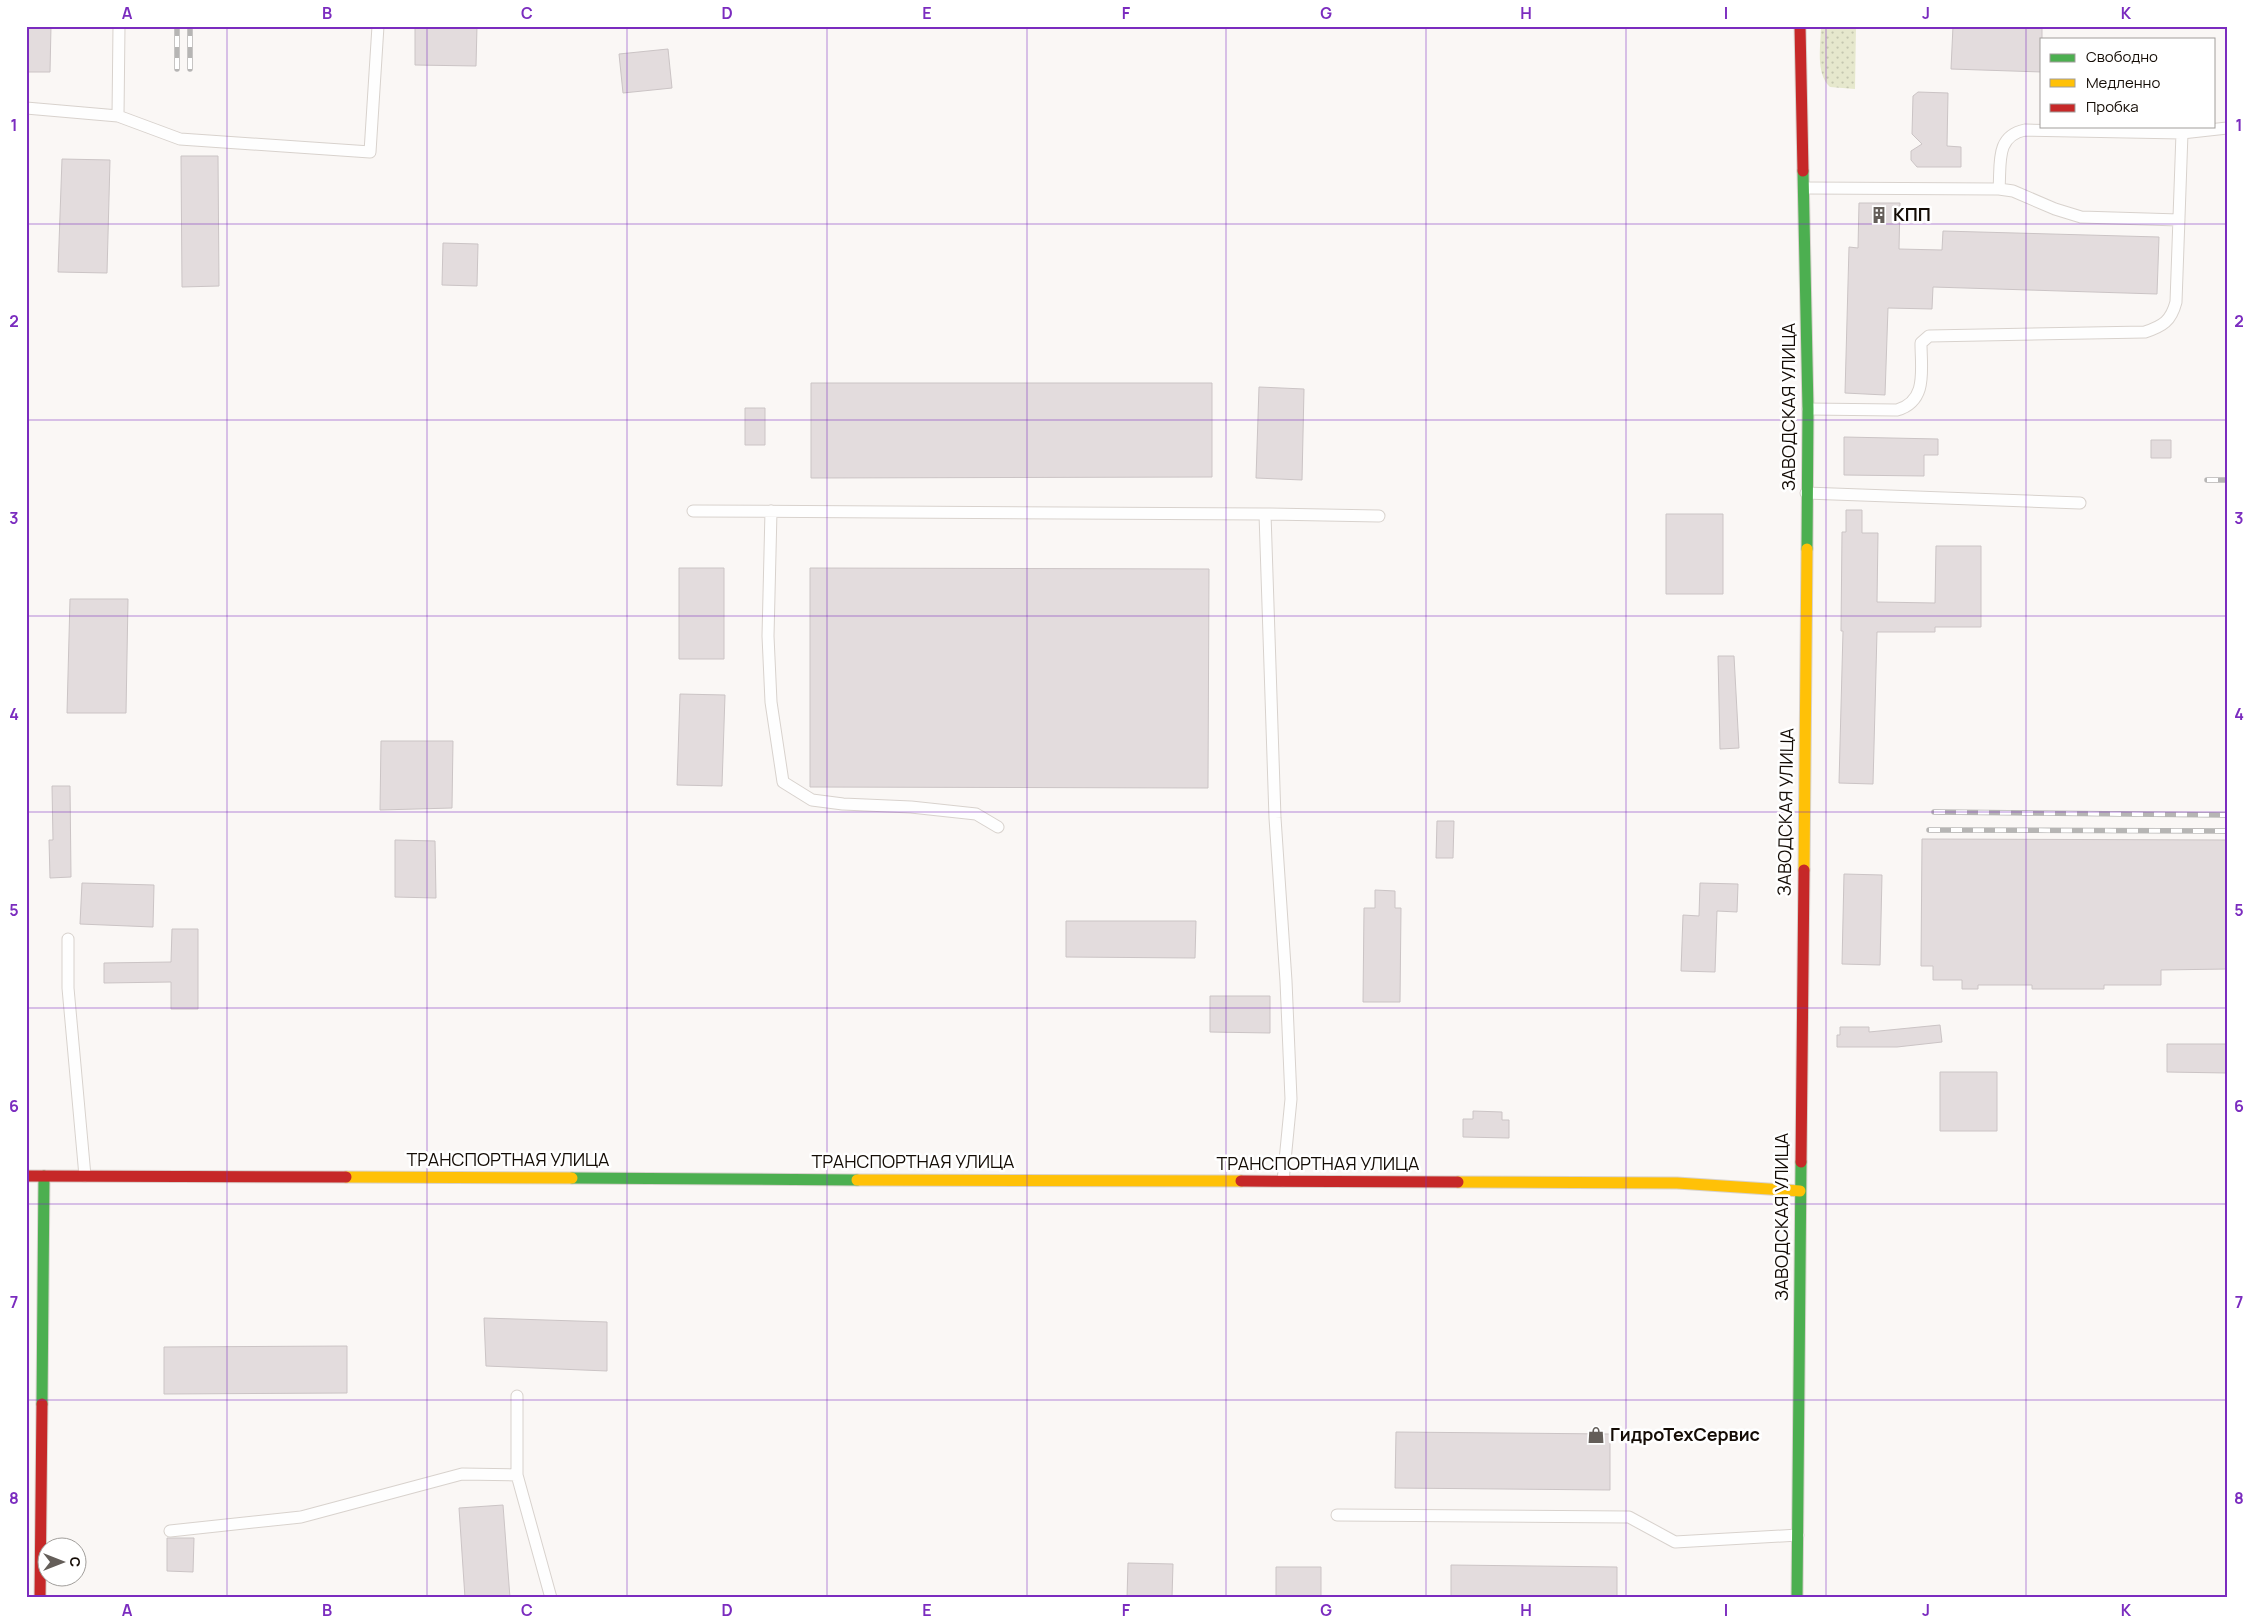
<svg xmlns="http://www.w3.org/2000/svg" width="2253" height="1624" font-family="Manrope,sans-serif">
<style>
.grass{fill:url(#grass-dots)}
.building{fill:#e3dcdd;stroke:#cbc4c5}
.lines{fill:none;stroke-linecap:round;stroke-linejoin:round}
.lane-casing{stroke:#d8d2cd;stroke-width:13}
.fast-casing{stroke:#d8d2cd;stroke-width:13}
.slow-casing{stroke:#d8d2cd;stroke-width:13}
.jam-casing{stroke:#d8d2cd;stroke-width:13}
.lane{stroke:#fefefe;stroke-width:11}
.fast{stroke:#4caf50;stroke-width:11}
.slow{stroke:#ffc107;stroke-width:11}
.jam{stroke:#c62828;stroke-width:11}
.rail-casing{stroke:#b6b5b4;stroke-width:5.5}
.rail{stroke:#fff;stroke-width:4;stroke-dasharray:11;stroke-linecap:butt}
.grid{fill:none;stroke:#7b2cbf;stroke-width:1;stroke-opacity:0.55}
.labels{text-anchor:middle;stroke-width:5;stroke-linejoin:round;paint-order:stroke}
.poi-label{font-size:18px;font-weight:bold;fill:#140c05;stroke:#fff;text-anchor:start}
.street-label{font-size:18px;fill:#140c05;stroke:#fff}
.neatline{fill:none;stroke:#7b2cbf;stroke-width:2}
.grid-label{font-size:16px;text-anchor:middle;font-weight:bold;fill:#7b2cbf}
</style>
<defs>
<pattern id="grass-dots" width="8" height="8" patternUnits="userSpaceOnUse" patternTransform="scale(1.25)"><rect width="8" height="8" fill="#e6e8cd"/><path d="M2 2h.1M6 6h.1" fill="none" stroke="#c4c6af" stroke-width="1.8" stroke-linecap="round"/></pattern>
</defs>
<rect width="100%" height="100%" fill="#faf7f5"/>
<!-- grass -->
<path class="grass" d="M1821,26H1856L1855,89L1830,87C1815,73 1821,45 1821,26Z"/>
<!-- building -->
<path class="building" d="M26,26H51L50,72H26Z
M415,26H477L476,66L415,65Z
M1953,26H2042V72L1951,69Z
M668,49L672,88L623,93L619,54Z
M1918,92L1948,93L1947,146L1961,147V167H1917L1911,160V151L1922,144L1912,134L1913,96Z
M181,156H218L219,286L182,287Z
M62,159L110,160L107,273L58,272Z
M1859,203H1900L1899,249L1942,250L1943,231L2159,237L2157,294L1933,287L1932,309L1888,308L1885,395L1845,393L1849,247L1858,248Z
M443,243L478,244L477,286L442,285Z
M811,383H1212V477L811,478Z
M1259,387L1304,389L1302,480L1256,478Z
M745,408H765V445H745Z
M1844,437L1938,439V455H1924V476L1844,475Z
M2151,440H2171V458H2151Z
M1846,510H1862V533H1878L1877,602L1935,603L1936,546H1981V627H1935V632H1877L1873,784L1839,783L1843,631H1841L1842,532H1846Z
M1666,514H1723V594H1666Z
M679,568H724V659H679Z
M810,568L1209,569L1208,788L810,787Z
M70,599H128L126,713H67Z
M1718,656H1734L1739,748L1720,749Z
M680,694L725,695L722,786L677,785Z
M381,741H453L452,808L380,810Z
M52,786H70L71,877L50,878L49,840H53Z
M1437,821H1454L1453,858H1436Z
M1922,839L2227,840V969L2161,970V985H2104V989H2032V985H1978V989H1962V980H1933V966H1921Z
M395,840L435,841L436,898L395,897Z
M1844,874L1882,875L1880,965L1842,964Z
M82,883L154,885L153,927L80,924Z
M1700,883L1738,884L1737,912L1717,911L1715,972L1681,971L1683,915L1699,916Z
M1375,890L1395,891V908H1401L1400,1002H1363L1364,908H1375Z
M1066,921H1196L1195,958L1066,957Z
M172,929H198V1009H171V982L104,983V963L171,962Z
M1210,996H1270V1033L1210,1032Z
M1940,1025L1942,1042L1897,1047H1837V1035H1840V1027H1869V1032Z
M2167,1044H2227V1073L2167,1072Z
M1940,1072H1997V1131H1940Z
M1473,1111L1502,1112V1120H1509V1138L1463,1137V1119H1473Z
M484,1318L607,1322V1371L486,1366Z
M347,1346V1393L164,1394V1347Z
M1396,1432L1610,1434V1490L1395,1488Z
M503,1505L510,1598H465L459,1508Z
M167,1538H194L193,1572L167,1571Z
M1128,1563L1173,1564L1172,1598H1127Z
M1451,1565L1617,1567V1598H1451Z
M1276,1567H1321V1598H1276Z"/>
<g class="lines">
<!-- lane casing -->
<g class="lane-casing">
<path id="lane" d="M26,108L118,116L180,139L370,152L378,26
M118,116L119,26
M1805,188L1999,189C2001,164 1995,136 2025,130L2182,133L2227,128
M1999,189L2013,191L2055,209L2081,217L2179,220
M1808,409L1897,410C1928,401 1921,370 1921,343L1929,336L2145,332C2163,326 2171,321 2176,302L2182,133
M1806,493L2080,503
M693,511L1265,514
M771,511L768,636L771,702L783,782L812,800L843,804L911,807L976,814L998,827
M68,939V988L85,1176
M1283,1181L1291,1099L1286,981L1275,818L1265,514L1379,516
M517,1396V1475L551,1598
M1337,1515L1629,1517L1675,1542L1798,1535
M170,1531L301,1517L462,1474L517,1475"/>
</g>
<!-- fast casing -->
<g class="fast-casing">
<path id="fast" d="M1803,171L1808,409L1807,549
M572,1178L857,1180
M42,1404L44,1176
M1797,1598L1801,1162"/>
</g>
<!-- slow casing -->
<g class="slow-casing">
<path id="slow" d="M1804,870L1807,549
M346,1177L572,1178
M857,1180L1241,1181
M1458,1182L1677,1183L1800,1191"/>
</g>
<!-- jam casing -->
<g class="jam-casing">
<path id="jam" d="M1800,26L1803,171
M1801,1162L1804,870
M26,1176L346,1177
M1241,1181L1458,1182
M40,1598L42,1404"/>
</g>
<!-- lane -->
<use href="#lane" class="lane"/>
<!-- fast -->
<use href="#fast" class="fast"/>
<!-- slow -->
<use href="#slow" class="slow"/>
<!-- jam -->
<use href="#jam" class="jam"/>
<!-- rail casing -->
<g class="rail-casing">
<path id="rail" d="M177,69V26
M190,69V26
M2207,480H2227
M1934,812L2227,815
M1929,830L2227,831"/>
</g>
<!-- rail -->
<use href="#rail" class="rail"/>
</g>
<!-- grid -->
<path class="grid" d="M227,26V1598M427,26V1598M627,26V1598M827,26V1598M1027,26V1598M1226,26V1598M1426,26V1598M1626,26V1598M1826,26V1598M2026,26V1598M26,224H2227M26,420H2227M26,616H2227M26,812H2227M26,1008H2227M26,1204H2227M26,1400H2227"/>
<!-- icons -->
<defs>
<g id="building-bare" transform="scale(1.35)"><path d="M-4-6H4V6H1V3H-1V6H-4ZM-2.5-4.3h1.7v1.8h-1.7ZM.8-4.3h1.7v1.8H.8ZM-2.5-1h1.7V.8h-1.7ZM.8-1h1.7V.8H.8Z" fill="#645e59" stroke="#fff" stroke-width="2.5" paint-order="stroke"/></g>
<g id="shop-bare" transform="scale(1.35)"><path d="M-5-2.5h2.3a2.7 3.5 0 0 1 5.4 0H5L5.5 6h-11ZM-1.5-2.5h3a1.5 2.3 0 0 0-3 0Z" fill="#645e59" stroke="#fff" stroke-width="2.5" paint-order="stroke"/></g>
</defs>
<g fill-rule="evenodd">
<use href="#building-bare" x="1879" y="215"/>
<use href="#shop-bare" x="1596" y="1435"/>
</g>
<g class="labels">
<!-- poi labels -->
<g class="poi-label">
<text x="1893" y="221">КПП</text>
<text x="1610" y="1441">ГидроТехСервис</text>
</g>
<!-- street labels -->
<g class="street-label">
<text transform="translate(1789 407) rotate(-90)" y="6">ЗАВОДСКАЯ УЛИЦА</text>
<text transform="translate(1786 812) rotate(-89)" y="6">ЗАВОДСКАЯ УЛИЦА</text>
<text x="508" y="1166">ТРАНСПОРТНАЯ УЛИЦА</text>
<text x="913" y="1168">ТРАНСПОРТНАЯ УЛИЦА</text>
<text x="1318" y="1170">ТРАНСПОРТНАЯ УЛИЦА</text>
<text transform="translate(1782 1217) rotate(-90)" y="6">ЗАВОДСКАЯ УЛИЦА</text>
</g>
</g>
<!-- border -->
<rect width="2253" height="1624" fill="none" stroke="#ffffff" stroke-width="55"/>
<!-- legend -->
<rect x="2040" y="38" width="175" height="90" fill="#ffffff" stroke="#a19e9b"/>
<rect x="2050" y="54" width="25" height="8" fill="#4caf50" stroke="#a19e9b"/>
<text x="2086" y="62" font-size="15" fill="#140c05">Свободно</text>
<rect x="2050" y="79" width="25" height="8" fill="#ffc107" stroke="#a19e9b"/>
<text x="2086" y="88" font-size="15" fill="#140c05">Медленно</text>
<rect x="2050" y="104" width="25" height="8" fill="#c62828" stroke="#a19e9b"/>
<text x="2086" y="112" font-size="15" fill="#140c05">Пробка</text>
<!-- north arrow -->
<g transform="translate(62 1562) rotate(90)"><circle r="24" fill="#ffffff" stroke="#a19e9b"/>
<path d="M0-4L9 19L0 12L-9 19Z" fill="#645e59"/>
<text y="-8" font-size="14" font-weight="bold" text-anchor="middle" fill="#140c05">С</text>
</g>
<rect x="28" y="28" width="2198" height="1568" class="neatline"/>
<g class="grid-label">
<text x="127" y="19">A</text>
<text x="327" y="19">B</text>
<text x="527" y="19">C</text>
<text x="727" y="19">D</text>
<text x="927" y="19">E</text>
<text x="1126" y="19">F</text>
<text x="1326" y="19">G</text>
<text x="1526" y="19">H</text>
<text x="1726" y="19">I</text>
<text x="1926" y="19">J</text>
<text x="2126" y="19">K</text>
<text x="14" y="131">1</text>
<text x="2239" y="131">1</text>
<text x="14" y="327">2</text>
<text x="2239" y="327">2</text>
<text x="14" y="524">3</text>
<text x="2239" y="524">3</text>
<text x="14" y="720">4</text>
<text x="2239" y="720">4</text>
<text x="14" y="916">5</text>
<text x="2239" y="916">5</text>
<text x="14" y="1112">6</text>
<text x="2239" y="1112">6</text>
<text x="14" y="1308">7</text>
<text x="2239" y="1308">7</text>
<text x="14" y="1504">8</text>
<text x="2239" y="1504">8</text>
<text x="127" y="1616">A</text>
<text x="327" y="1616">B</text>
<text x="527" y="1616">C</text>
<text x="727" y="1616">D</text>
<text x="927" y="1616">E</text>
<text x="1126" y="1616">F</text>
<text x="1326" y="1616">G</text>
<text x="1526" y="1616">H</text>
<text x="1726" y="1616">I</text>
<text x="1926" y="1616">J</text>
<text x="2126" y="1616">K</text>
</g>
</svg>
